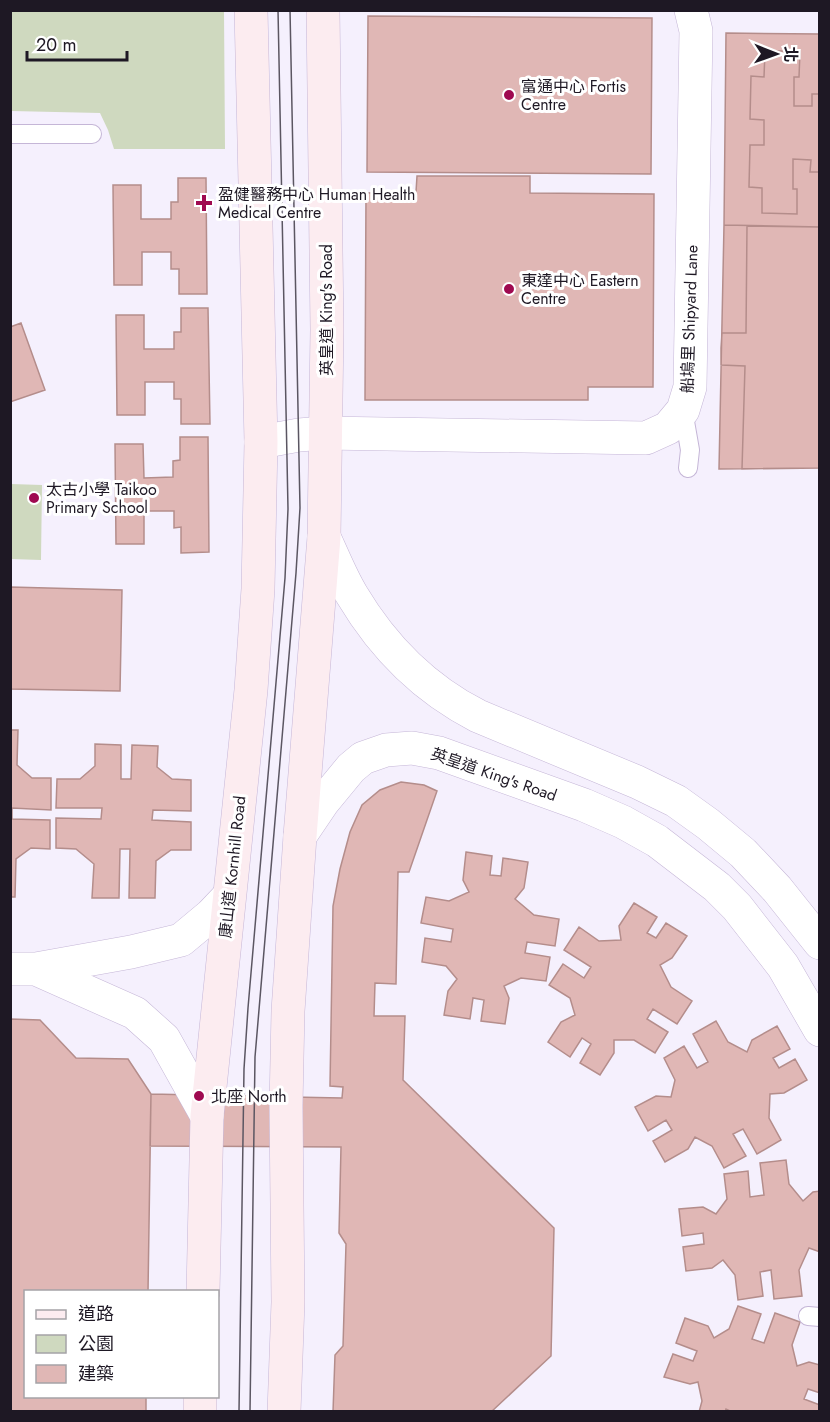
<svg xmlns="http://www.w3.org/2000/svg" width="830" height="1422" font-family="Jost,'Noto Sans TC',sans-serif">
<style>
.green{fill:#cfd9bf}
.building{fill:#e0b7b5;stroke:#b48d8b;stroke-width:1.5}
.lines{fill:none;stroke-linecap:round;stroke-linejoin:round}
.service-casing{stroke:#c5b6d7;stroke-width:20}
.minor-casing{stroke:#c5b6d7;stroke-width:34}
.tertiary-casing{stroke:#c5b6d7;stroke-width:34}
.secondary-casing{stroke:#c5b6d7;stroke-width:34}
.service{stroke:#fff;stroke-width:18}
.minor{stroke:#fff;stroke-width:33}
.tertiary{stroke:#fff;stroke-width:33}
.secondary{stroke:#fcecf0;stroke-width:33}
.tram{stroke:#5b5662;stroke-width:1.5}
.poi-dot{fill:#9f0950;stroke:#fff;stroke-width:2}
.labels{text-anchor:middle;stroke-width:6;stroke-linejoin:round;paint-order:stroke}
.poi-label{font-size:16px;fill:#1e1824;stroke:#fff;text-anchor:start}
.street-label{font-size:16px;fill:#1e1824;stroke:#fff}
</style>
<rect width="100%" height="100%" fill="#f5f0fd"/>
<!-- green -->
<path class="green" d="M11,10L224,11L225,149H114L108,130L100,113L11,111Z
M11,484L42,485L41,560L11,559Z"/>
<!-- building -->
<path class="building" d="M368,16L652,18L651,174L367,172Z
M726,33L820,34V227L724,225Z
M765,51H800L799,77H794V106H812V94H820V172H810L811,160L793,159V189H797V214L762,213V188L749,187L750,145H764V120L750,119L751,76L764,77Z
M417,176H530V193L654,194L653,387H588V400H365L366,193L416,192Z
M178,178H206L207,294H179V269H171V252H142V285H114L113,185H141V219H171V202H178Z
M724,225L820,227V468L719,469Z
M747,226L820,227V468L742,469L745,366L721,365V348L722,333H746Z
M181,308H208L210,424H181V399H174V382H145V415H117L116,315H144V349H174V332H181Z
M21,323L45,390L10,402V327Z
M180,437H208L209,552L181,553V527L174,528V511H144V544H116L115,444H143L144,478L173,477V461L180,460Z
M10,587L122,590L120,691L10,689Z
M10,730H18L17,765L32,778H51V810L12,808V819L50,820V849L31,848L16,859L15,897H10Z
M95,744L121,745V779H131L132,745L158,746L157,767L172,779L191,780V811L153,810L152,820L191,822V850H171L156,861L155,898H129L130,849H120L119,898H92L94,864L76,849L56,848V818L101,819L102,808H56L57,779H80L95,766Z
M401,782L424,785L437,791L409,872H398L396,984L375,983L374,1016H405L403,1080L554,1228L551,1356L491,1412H333L335,1355L343,1346L346,1244L339,1233L341,1147L150,1146L151,1094L342,1098L343,1087L330,1086L333,906L340,869L350,832L362,805L380,790Z
M466,852L492,856L490,875L501,876L503,858L528,862L524,888L515,899L534,915L559,919L555,946L527,942L525,953L550,957L546,981L521,978L504,986L509,998L505,1024L481,1021L484,1000L473,998L470,1019L444,1015L448,991L457,979L446,966L422,962L425,938L451,942L453,929L421,923L426,897L449,901L469,892L463,880Z
M634,903L657,917L647,933L656,938L666,923L687,936L672,958L660,965L671,987L692,1001L677,1024L653,1009L647,1019L668,1032L655,1053L634,1040H614V1053L600,1075L580,1063L591,1044L582,1038L570,1057L548,1042L561,1022L575,1015L570,998L549,985L563,964L584,978L591,967L564,950L579,927L599,941L621,940L619,926Z
M10,1019L40,1020L76,1058L128,1059L151,1094L148,1292H26V1396H146V1412H10Z
M716,1021L728,1042L747,1052L752,1040L777,1026L790,1049L773,1058L779,1068L795,1059L807,1080L784,1093L770,1094L769,1118L781,1140L757,1154L743,1129L733,1134L746,1156L724,1168L712,1146L695,1137L688,1149L665,1162L653,1141L672,1130L666,1120L648,1131L635,1107L656,1096L671,1097L675,1080L664,1058L684,1046L697,1068L708,1062L693,1034Z
M786,1160L789,1184L803,1201L813,1192L820,1191V1252L809,1248L799,1270L802,1296L774,1299L771,1270L760,1272L763,1296L738,1300L735,1275L723,1260L712,1268L686,1271L683,1247L704,1244L703,1233L682,1236L679,1209L703,1207L716,1214L727,1199L724,1174L748,1171L750,1197L764,1195L760,1163Z
M738,1306L761,1314L752,1339L764,1343L775,1313L800,1322L792,1345L797,1366L809,1362L820,1365V1393L808,1389L804,1399L820,1405L819,1412H732L726,1409L725,1412H699L702,1401L698,1382L690,1384L664,1377L673,1354L693,1361L697,1351L676,1343L685,1318L708,1326L714,1338L729,1329Z"/>
<g class="lines">
<!-- service casing -->
<g class="service-casing">
<path id="service" d="M10,134H92
M683,410L690,450L688,468
M808,1316L820,1317"/>
</g>
<!-- minor casing -->
<g class="minor-casing">
<path id="minor" d="M261,442L299,435L324,433L646,438L668,428L683,410L690,387L696,31L691,10"/>
</g>
<!-- tertiary casing -->
<g class="tertiary-casing">
<path id="tertiary" d="M324,537C333,556 341,577 352,595C383,647 425,689 478,716L637,782L676,801L708,824L743,853L777,889L820,943
M300,836L323,802L351,768L363,758L386,750L412,748L439,753L584,805L623,822L657,841L717,887L737,907L783,966L820,1030
M10,969H36L131,952L181,940L211,915L229,896
M36,969L135,1013L164,1039L207,1116"/>
</g>
<!-- secondary casing -->
<g class="secondary-casing">
<path id="secondary" d="M203,1292L207,1116L251,690L258,589L261,442L251,10
M200,1412V1396
M284,1412L288,1302L286,1106L288,1011L300,836L324,537L327,330L323,10"/>
</g>
<!-- service -->
<use href="#service" class="service"/>
<!-- minor -->
<use href="#minor" class="minor"/>
<!-- tertiary -->
<use href="#tertiary" class="tertiary"/>
<!-- secondary -->
<use href="#secondary" class="secondary"/>
<!-- tram -->
<path class="tram" d="M239,1412L244,1069L248,1008L285,578L288,509L278,10
M250,1412L255,1057L296,573L300,508L290,10"/>
</g>
<!-- markers -->
<g class="poi-dot">
<circle cx="509" cy="95" r="6"/>
<path d="M201 194h6v6h6v6h-6v6h-6v-6h-6v-6h6z"/>
<circle cx="509" cy="289" r="6"/>
<circle cx="34" cy="498" r="6"/>
<circle cx="199" cy="1096" r="6"/>
</g>
<g class="labels">
<!-- poi labels -->
<g class="poi-label">
<text x="521" y="92">富通中心 Fortis<tspan x="521" dy="18">Centre</tspan></text>
<text x="218" y="200">盈健醫務中心 Human Health<tspan x="218" dy="18">Medical Centre</tspan></text>
<text x="521" y="286">東達中心 Eastern<tspan x="521" dy="18">Centre</tspan></text>
<text x="46" y="495">太古小學 Taikoo<tspan x="46" dy="18">Primary School</tspan></text>
<text x="211" y="1102">北座 North</text>
</g>
<!-- street labels -->
<g class="street-label">
<text transform="translate(326 310) rotate(-90)" y="6">英皇道 King's Road</text>
<text transform="translate(689 319) rotate(-88)" y="6">船塢里 Shipyard Lane</text>
<text transform="translate(494 774) rotate(19)" y="6">英皇道 King's Road</text>
<text transform="translate(232 867) rotate(-84)" y="6">康山道 Kornhill Road</text>
</g>
</g>
<!-- border -->
<rect width="830" height="1422" fill="none" stroke="#1e1824" stroke-width="24"/>
<!-- legend -->
<rect x="24" y="1290" width="195" height="108" fill="#ffffff" stroke="#a5a3a7" stroke-width="1.5"/>
<rect x="36" y="1310" width="30" height="9" fill="#fcecf0" stroke="#a5a3a7" stroke-width="1.5"/>
<text x="78" y="1320" font-size="18" fill="#1e1824">道路</text>
<rect x="36" y="1335" width="30" height="18" fill="#cfd9bf" stroke="#a5a3a7" stroke-width="1.5"/>
<text x="78" y="1350" font-size="18" fill="#1e1824">公園</text>
<rect x="36" y="1365" width="30" height="18" fill="#e0b7b5" stroke="#a5a3a7" stroke-width="1.5"/>
<text x="78" y="1380" font-size="18" fill="#1e1824">建築</text>
<!-- north arrow -->
<g transform="translate(776 54) rotate(91)" stroke="#ffffff" stroke-width="4.5" paint-order="stroke">
<path d="M0-4.5L10 22L0 15L-10 22Z" fill="#1e1824"/>
<text y="-9" font-size="16" font-weight="bold" text-anchor="middle" fill="#1e1824">北</text>
</g>
<!-- scale -->
<path d="M27 51v9h100v-9" fill="none" stroke="#1e1824" stroke-width="3"/>
<text x="36" y="51" font-size="18" fill="#1e1824" stroke="#ffffff" stroke-width="4.5" paint-order="stroke">20 m</text>
</svg>
